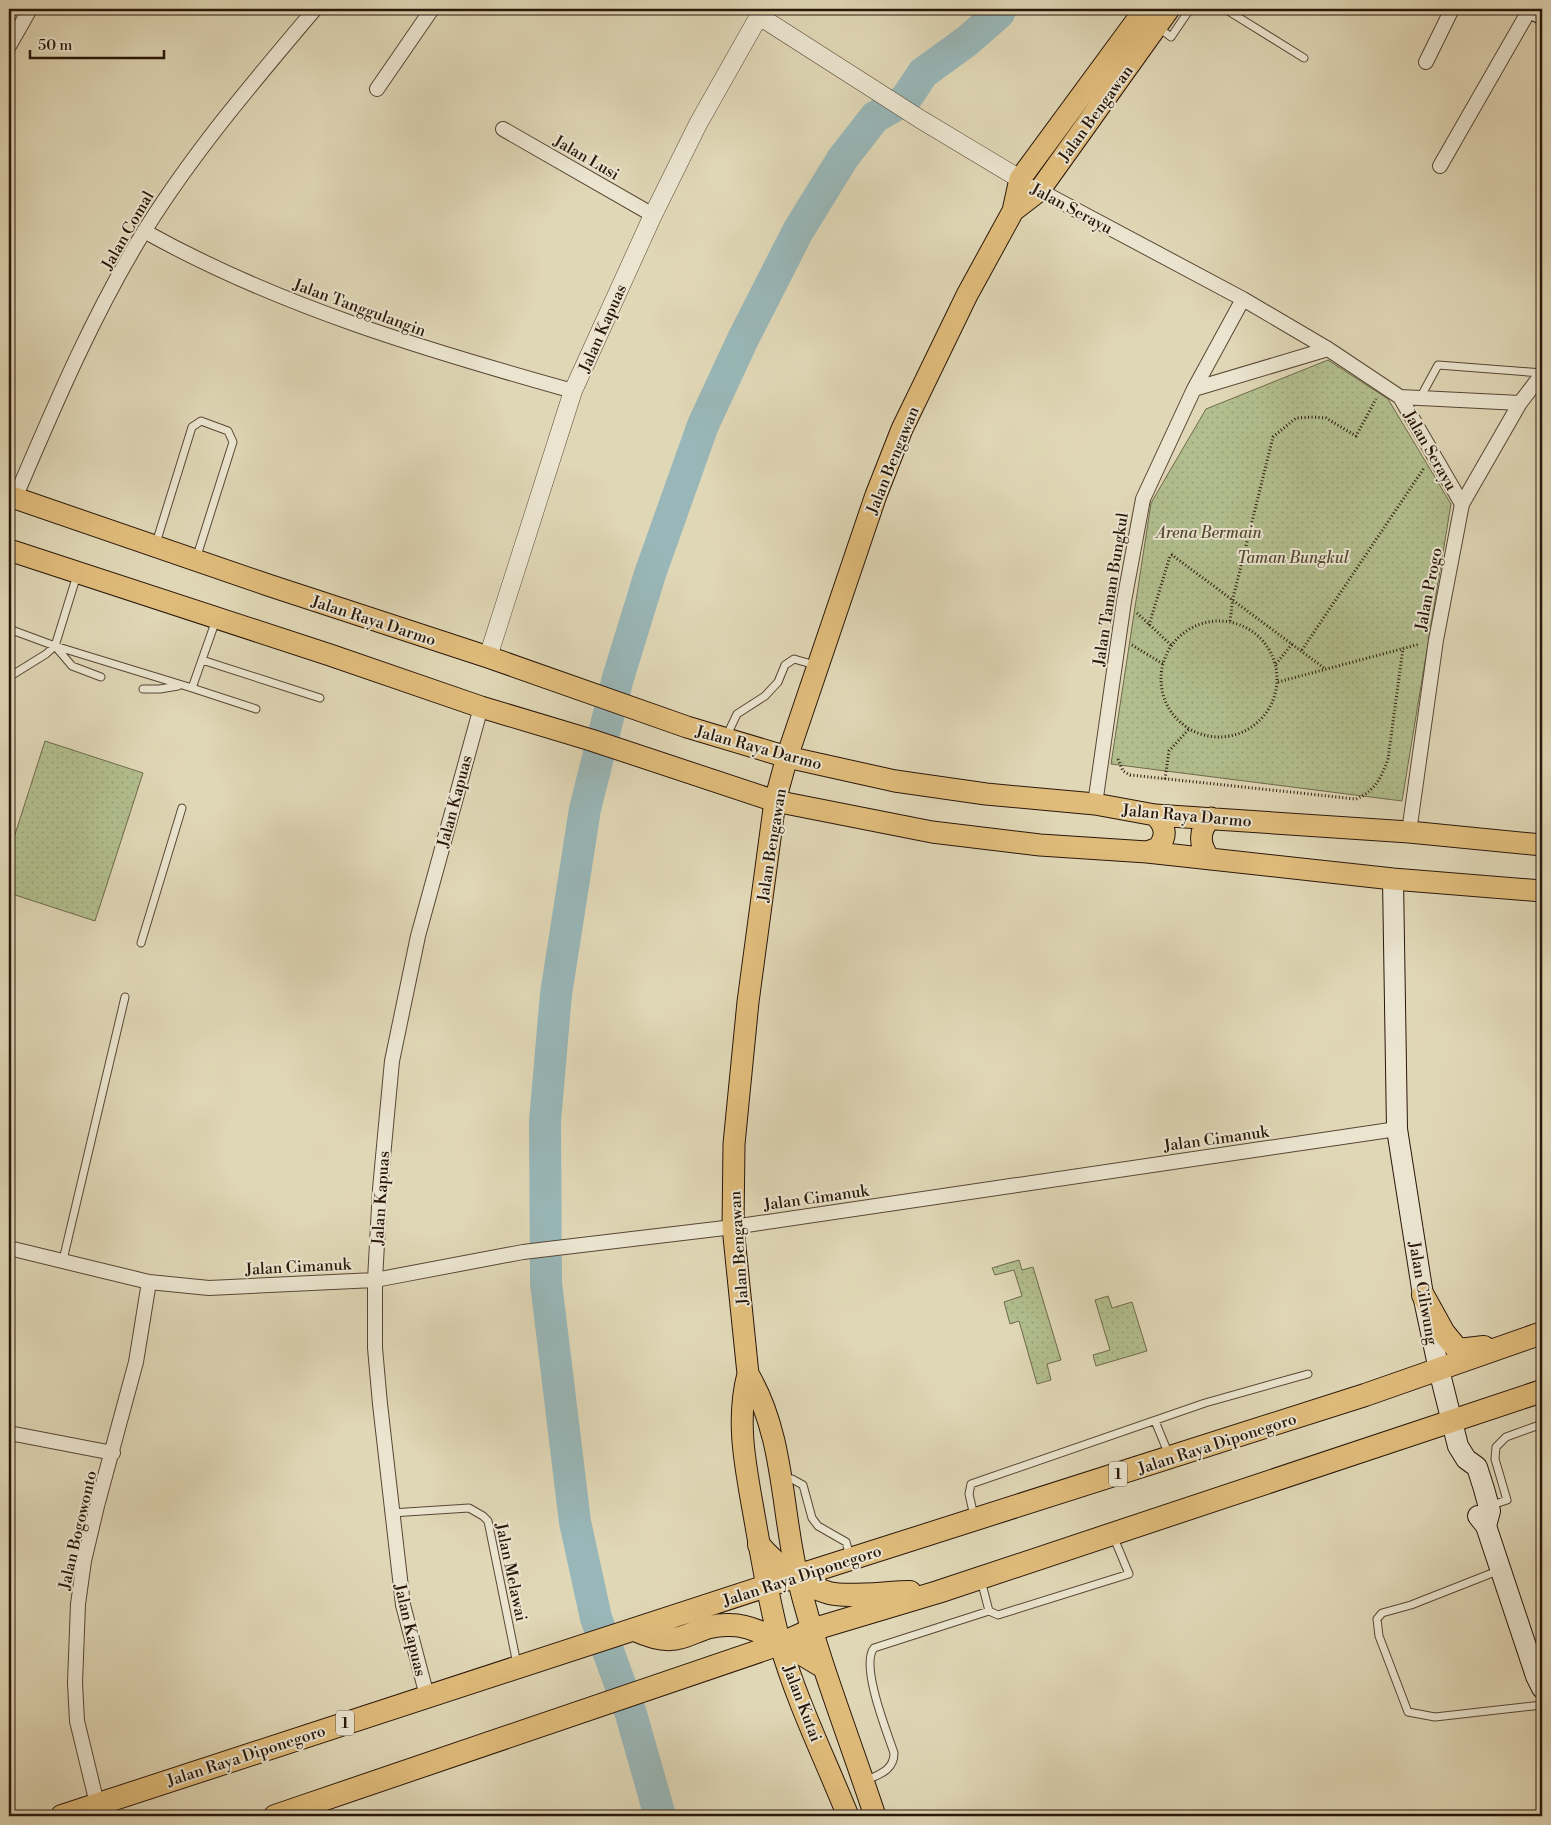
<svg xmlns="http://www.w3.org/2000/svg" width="1551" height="1825" font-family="'Libre Bodoni',serif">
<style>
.park{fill:url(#park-dots);stroke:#6e6a4c}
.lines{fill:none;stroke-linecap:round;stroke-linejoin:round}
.river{stroke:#99b7b8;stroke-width:32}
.service-casing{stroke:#574735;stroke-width:9}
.minor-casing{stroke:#574735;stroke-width:16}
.tertiary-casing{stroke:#574735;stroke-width:19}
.secondary-casing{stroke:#29170a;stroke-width:22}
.primary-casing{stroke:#29170a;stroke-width:23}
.trunk-casing{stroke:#29170a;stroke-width:24}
.path{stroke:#29170a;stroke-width:3;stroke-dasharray:1 2.5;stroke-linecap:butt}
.service{stroke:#ebe5d0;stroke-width:7}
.minor{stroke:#ebe5d0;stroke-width:14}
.tertiary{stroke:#ebe5d0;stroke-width:18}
.secondary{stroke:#ebe5d0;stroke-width:20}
.primary{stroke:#e0bc7b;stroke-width:21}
.trunk{stroke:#e0bc7b;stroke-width:22}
.labels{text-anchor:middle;stroke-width:4;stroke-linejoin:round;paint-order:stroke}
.shield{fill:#ebe5d0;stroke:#635545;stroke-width:1}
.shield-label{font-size:15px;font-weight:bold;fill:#29170a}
.street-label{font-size:16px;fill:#29170a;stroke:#ebe5d0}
.park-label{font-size:16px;font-style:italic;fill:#524932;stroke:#ebe5d0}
</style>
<defs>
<pattern id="park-dots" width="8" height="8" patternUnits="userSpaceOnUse" patternTransform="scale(1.25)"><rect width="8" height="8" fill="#b2be8e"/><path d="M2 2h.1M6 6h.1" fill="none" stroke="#99a379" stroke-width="1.8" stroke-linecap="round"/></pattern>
</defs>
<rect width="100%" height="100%" fill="#e0d7b6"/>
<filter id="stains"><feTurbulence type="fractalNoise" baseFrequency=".004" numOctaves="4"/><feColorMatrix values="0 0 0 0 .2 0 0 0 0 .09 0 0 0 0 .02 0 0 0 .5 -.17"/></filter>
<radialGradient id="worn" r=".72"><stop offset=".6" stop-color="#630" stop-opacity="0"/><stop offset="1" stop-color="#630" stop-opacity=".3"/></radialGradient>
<!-- park -->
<path class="park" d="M1328,360L1388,399L1451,504L1402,801L1111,764L1151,503L1206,409Z
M45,741L143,773L95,921L9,893V853Z
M1019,1260L1022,1270L1033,1267L1061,1360L1047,1364L1051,1380L1037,1384L1019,1321L1010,1324L1004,1302L1022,1296L1014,1270L995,1275L992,1268Z
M1108,1296L1112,1308L1132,1302L1147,1351L1096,1366L1093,1355L1110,1350L1095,1300Z"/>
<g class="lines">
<!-- river -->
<path class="river" d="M660,1816L631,1714L596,1618L575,1522L546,1283L545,1121L556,994L585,809L618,678L650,574L703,425L743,339L798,231L843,158L875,117L905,100L923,73L967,41L999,13L1000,9"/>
<!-- service casing -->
<g class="service-casing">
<path id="service" d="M1225,9L1304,58
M1159,28L1171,37L1190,9
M1420,398L1438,365L1542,373
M156,543L192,427L201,421L228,431L233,442L196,559
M9,629L55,646L72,666L101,677
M55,646L77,575
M202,660L320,698
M9,677L46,654L55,646L192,688L216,620
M192,688L256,709
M143,689H160L178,686
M726,737L737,714L765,696L778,682L785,665L794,659L815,665
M141,943L182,808
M63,1260L125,997
M1537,1396L1542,1410
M1155,1421L1169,1455
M784,1480L792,1479L803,1485L812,1518L818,1526L846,1542L850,1556
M1489,1506L1507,1500L1495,1459L1496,1447L1506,1437L1542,1424
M391,1513L469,1508L483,1516L488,1521L517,1664
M974,1516L969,1494L971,1484L1205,1403L1308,1374
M1500,1570L1411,1605L1382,1613L1377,1619L1379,1636L1408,1712L1435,1717L1542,1705
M981,1580L989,1611L998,1615L1129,1574L1114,1538
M865,1781C880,1774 894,1770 894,1753C887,1732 860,1665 874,1648L989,1611"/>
</g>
<!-- minor casing -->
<g class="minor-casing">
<path id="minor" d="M9,46L30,9
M1426,62L1452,9
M377,89L432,9
M503,129L653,215
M1440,166L1530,9
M1033,187L1243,299L1328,349L1400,397L1462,504
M144,231C278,306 426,350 573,391
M1194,389L1328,349
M1400,397L1520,403
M15,498C54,407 93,314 145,230C195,150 255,80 315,9
M1095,804L1124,601L1143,499L1194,389L1243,299
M1409,832L1436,640L1462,504L1520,403L1542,374
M9,1248L149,1282L209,1288L375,1280L523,1252L733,1227L1397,1129
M9,1433L113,1453
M427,1696L403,1605L380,1404L375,1348V1280L380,1189L392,1061L418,936L481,707
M100,1816L77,1721L75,1683L78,1604L84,1561L97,1506L136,1362L149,1282"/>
</g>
<!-- tertiary casing -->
<g class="tertiary-casing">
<path id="tertiary" d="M488,657L573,391L653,215L698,124L759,16L920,119L1020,179"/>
</g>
<!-- secondary casing -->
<g class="secondary-casing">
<path id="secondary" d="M1531,9L1542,14
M1393,879L1397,1129L1423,1295L1439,1370L1458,1446L1466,1459L1477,1467L1484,1489L1490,1511L1486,1526
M1478,1516L1486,1526L1536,1676L1542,1688"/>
</g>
<!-- primary casing -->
<g class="primary-casing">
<path id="primary" d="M1013,211L1039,191L1169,9
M9,496L268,585L488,657L687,727L787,757L895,781L986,794L1095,804L1155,815L1409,832L1542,845
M9,550L330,655L481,707L591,740L775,801L932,832L1040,845L1147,852L1393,879L1542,891
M1147,852L1158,848C1168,835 1165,825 1155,815
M1210,859C1199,846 1198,830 1211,818
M748,1374C785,1436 781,1511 798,1579C818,1660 849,1737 875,1816
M848,1816C826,1761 796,1700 780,1643C768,1599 761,1554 753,1509C745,1464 736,1419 748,1374L733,1227L734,1144L748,1002L775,801L787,757L876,495L902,429L967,295L1013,211L1020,179L1145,9"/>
</g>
<!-- trunk casing -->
<g class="trunk-casing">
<path id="trunk" d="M1423,1295L1444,1333L1458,1350L1484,1347
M759,1545C775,1564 804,1586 829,1593C848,1598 888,1592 910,1592
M635,1630C687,1654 688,1623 731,1625C759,1625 797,1652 822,1666
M62,1816L797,1576L1365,1395L1542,1333
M275,1816L780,1644L811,1630L938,1592L1542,1391"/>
</g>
<!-- path -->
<path class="path" d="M1137,613L1171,645
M1161 679a58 58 0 1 1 116 0a58 58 0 1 1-116 0Z
M1230,621L1233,598L1273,437L1296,418L1314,417L1326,418L1356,436L1376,399
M1149,625L1170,556L1172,555L1324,668
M1132,645L1163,664
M1302,650L1424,468
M1276,664L1293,643
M1278,682L1420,644
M1118,759L1123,771L1130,775L1356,799C1374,792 1382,777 1388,759L1403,648
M1165,779L1169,751L1189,729"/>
<!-- service -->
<use href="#service" class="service"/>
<!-- minor -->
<use href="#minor" class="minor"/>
<!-- tertiary -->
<use href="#tertiary" class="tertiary"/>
<!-- secondary -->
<use href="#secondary" class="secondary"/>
<!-- primary -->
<use href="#primary" class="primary"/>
<!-- trunk -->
<use href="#trunk" class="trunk"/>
</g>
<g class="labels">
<!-- shield labels -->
<g class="shield">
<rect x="1109" y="1461.5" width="18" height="25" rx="4"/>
<rect x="336" y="1710.5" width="18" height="25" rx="4"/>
</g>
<g class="shield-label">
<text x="1118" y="1479">1</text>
<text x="345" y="1728">1</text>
</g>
<!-- street labels -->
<g class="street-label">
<text transform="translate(1095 113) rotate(-54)" y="6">Jalan Bengawan</text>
<text transform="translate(587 157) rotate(30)" y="6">Jalan Lusi</text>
<text transform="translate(1072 208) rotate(28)" y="6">Jalan Serayu</text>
<text transform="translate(127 230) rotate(-60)" y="6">Jalan Comal</text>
<text transform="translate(360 307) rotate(20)" y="6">Jalan Tanggulangin</text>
<text transform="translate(602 328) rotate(-66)" y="6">Jalan Kapuas</text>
<text transform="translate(1431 450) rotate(60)" y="6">Jalan Serayu</text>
<text transform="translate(892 460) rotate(-68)" y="6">Jalan Bengawan</text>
<text transform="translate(1110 589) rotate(-81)" y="6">Jalan Taman Bungkul</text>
<text transform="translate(1428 589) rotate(-79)" y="6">Jalan Progo</text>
<text transform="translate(374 620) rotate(18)" y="6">Jalan Raya Darmo</text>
<text transform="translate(759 747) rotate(15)" y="6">Jalan Raya Darmo</text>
<text transform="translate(454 801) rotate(-75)" y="6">Jalan Kapuas</text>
<text transform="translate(1187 815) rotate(5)" y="6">Jalan Raya Darmo</text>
<text transform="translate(771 845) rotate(-81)" y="6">Jalan Bengawan</text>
<text transform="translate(1216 1138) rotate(-8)" y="6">Jalan Cimanuk</text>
<text transform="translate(816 1197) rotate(-8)" y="6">Jalan Cimanuk</text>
<text transform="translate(380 1198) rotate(-86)" y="6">Jalan Kapuas</text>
<text transform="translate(738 1248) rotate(-94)" y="6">Jalan Bengawan</text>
<text transform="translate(298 1266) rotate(-3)" y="6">Jalan Cimanuk</text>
<text transform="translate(1424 1293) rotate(80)" y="6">Jalan Ciliwung</text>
<text transform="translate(1217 1443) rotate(-18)" y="6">Jalan Raya Diponegoro</text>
<text transform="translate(77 1530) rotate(-77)" y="6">Jalan Bogowonto</text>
<text transform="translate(512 1572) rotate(78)" y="6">Jalan Melawai</text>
<text transform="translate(802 1575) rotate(-18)" y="6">Jalan Raya Diponegoro</text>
<text transform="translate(411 1630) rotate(77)" y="6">Jalan Kapuas</text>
<text transform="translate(803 1703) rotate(69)" y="6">Jalan Kutai</text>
<text transform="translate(246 1755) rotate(-18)" y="6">Jalan Raya Diponegoro</text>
</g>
<!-- park labels -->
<g class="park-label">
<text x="1209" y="538">Arena Bermain</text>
<text x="1293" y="563">Taman Bungkul</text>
</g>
</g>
<!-- margin -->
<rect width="1551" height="1825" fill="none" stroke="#e0d7b6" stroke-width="30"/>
<rect x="10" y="10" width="1531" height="1805" fill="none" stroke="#29170a" stroke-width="2.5"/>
<rect x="15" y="15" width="1521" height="1795" fill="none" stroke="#29170a"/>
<!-- scale -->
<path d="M30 50v8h134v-8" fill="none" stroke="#29170a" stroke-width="2.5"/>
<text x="38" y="50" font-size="15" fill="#29170a" stroke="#ebe5d0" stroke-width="4" paint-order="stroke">50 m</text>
<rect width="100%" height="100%" filter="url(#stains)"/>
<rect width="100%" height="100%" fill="url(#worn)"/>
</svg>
